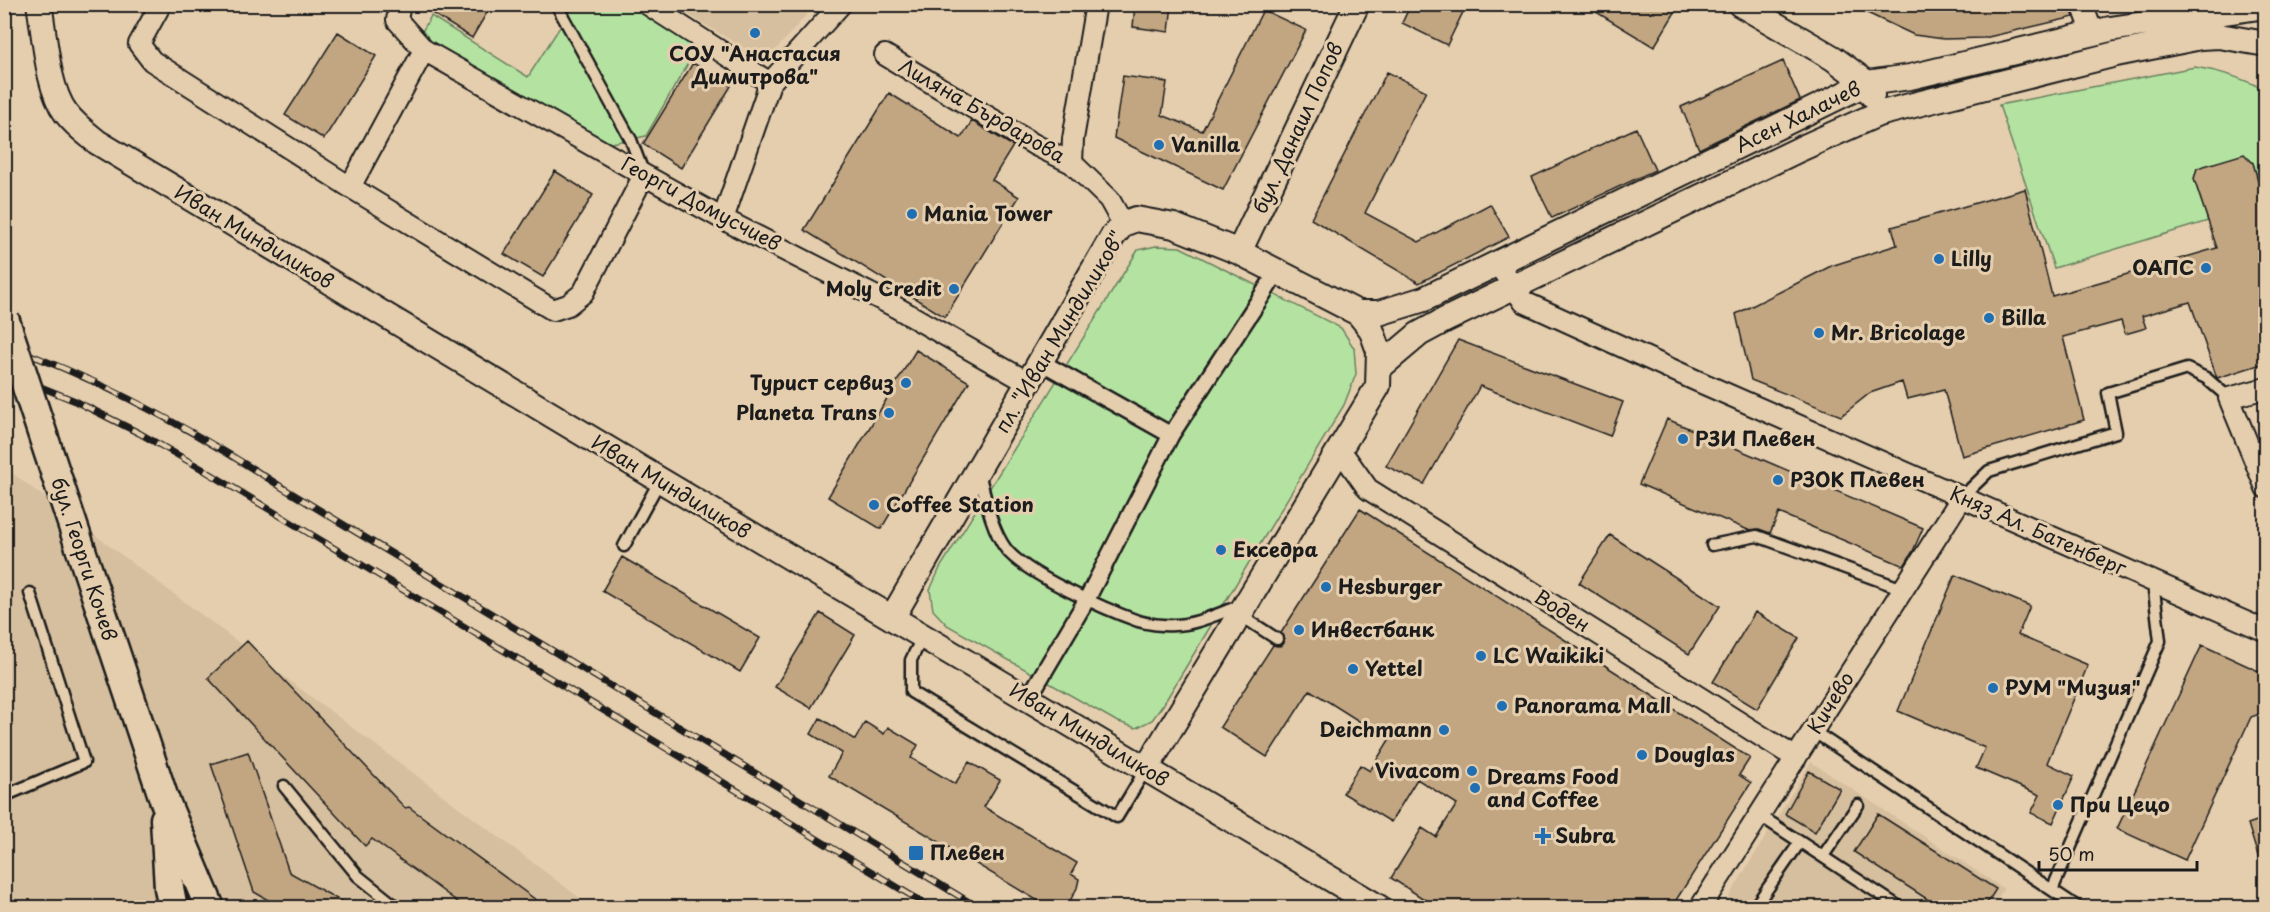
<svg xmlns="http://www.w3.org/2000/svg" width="2270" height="912" font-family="'Playpen Sans',sans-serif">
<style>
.built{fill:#d6bf9e}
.green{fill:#b4e3a1;stroke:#68805e;stroke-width:1.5}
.building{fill:#c2a682;stroke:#1c1c1c;stroke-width:1.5}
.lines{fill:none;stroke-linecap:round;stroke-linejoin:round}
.service-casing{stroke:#1c1c1c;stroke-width:15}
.pedestrian-casing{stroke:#1c1c1c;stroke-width:20}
.minor-casing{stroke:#1c1c1c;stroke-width:24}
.tertiary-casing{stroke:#1c1c1c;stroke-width:28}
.secondary-casing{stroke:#1c1c1c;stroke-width:33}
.service{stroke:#e5ceae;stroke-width:10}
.pedestrian{stroke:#e5ceae;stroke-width:15}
.minor{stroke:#e5ceae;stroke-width:20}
.tertiary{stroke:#e5ceae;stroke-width:24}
.secondary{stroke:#e5ceae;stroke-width:28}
.rail-casing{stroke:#1c1c1c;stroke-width:7}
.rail{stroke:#e5ceae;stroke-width:4.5;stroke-dasharray:14;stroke-linecap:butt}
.secondary-bridge-casing{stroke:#1c1c1c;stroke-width:33;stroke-linecap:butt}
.secondary-bridge{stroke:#e5ceae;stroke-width:28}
.poi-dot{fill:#1f6fb2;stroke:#e5ceae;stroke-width:2}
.labels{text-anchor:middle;stroke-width:6;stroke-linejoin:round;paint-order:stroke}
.poi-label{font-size:20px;font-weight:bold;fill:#1c1c1c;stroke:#e5ceae;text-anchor:start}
.street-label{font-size:20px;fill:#1c1c1c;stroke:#e5ceae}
</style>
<rect width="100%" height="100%" fill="#e5ceae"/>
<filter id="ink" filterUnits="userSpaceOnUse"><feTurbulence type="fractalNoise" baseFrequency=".0167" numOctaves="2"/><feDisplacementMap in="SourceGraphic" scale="12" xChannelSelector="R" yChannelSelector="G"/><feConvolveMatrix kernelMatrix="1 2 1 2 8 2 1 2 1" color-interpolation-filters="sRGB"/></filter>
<g filter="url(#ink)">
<!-- built -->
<path class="built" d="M672,5H815L766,61Z
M4,467L556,880L592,907H5Z
M1811,762L2004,889L1991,907L1722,908Z"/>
<!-- green -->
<path class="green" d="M633,4L698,46L646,136L607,144L419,37L431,16L528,77L574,5Z
M2195,67C2220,71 2243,78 2265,90V203L2253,163L2197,168L2194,179L2208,221L2054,268L1999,105Z
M1156,246L1180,247L1341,328L1354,348L1356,374L1344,405L1163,705L1152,720L1136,728L1116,721L947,625L933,610L930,590L940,568L1138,250Z"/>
<!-- building -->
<path class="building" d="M417,4H492L472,38Z
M1135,4H1172L1169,32L1133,27Z
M1411,4H1467L1447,45L1402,23Z
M1583,4H1680L1654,47Z
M1848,4H1913L1927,10L1942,11L1964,9L1963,4H2070L2074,17L1984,38L1944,39L1914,35Z
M1263,10L1306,30L1223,190L1114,138L1123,76L1167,82L1162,115L1202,131Z
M338,32L376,56L324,139L285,115Z
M1783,61L1800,100L1699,149L1681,107Z
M693,63L731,86L681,168L643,144Z
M1387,72L1426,91L1365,213L1419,242L1490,204L1509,237L1419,283L1311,219Z
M889,93L961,138L972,121L1013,146L992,180L1019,197L945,317L804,230Z
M1636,128L1655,170L1552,218L1532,177Z
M2244,154L2253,163L2265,205V363L2217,378L2190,302L2142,316L2146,328L2125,334L2121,321L2063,337L2084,420L1962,456L1944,390L1907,399L1902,382L1870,393L1841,416L1751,380L1736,314L1831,266L1897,245L1892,227L2025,189L2052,296L2217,248L2194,179L2197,168Z
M555,171L593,195L543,277L504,254Z
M1458,340L1623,402L1610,436L1480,386L1424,484L1386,466Z
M916,350L969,382L881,529L828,497Z
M1667,419L1923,528L1913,551L1904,566L1779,513L1770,533L1759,529L1748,530L1639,484Z
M1360,509L1750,758L1739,775L1751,783L1671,908H1438L1391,878L1422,828L1436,837L1457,804L1417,779L1391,822L1343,793L1360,765L1370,771L1389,740L1310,690L1267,757L1220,727L1273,645L1280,646L1284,643V636L1281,633Z
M1610,535L1720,606L1689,654L1579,583Z
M622,557L760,638L740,672L602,591Z
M1955,575L2030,606L2018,635L2088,665L2047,763L2074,776L2053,823L2031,813L2040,795L1976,768L1985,748L1898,711Z
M1755,612L1799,638L1757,709L1713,682Z
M820,613L855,635L811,708L775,687Z
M247,641L405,808L409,807L547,908H466L372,839L365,846L208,678Z
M2202,645L2265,674V712L2251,717L2185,860L2117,829Z
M820,718L855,740L865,722L884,734L888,727L918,745L911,758L955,784L969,762L1000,780L984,807L1077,863L1071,874L1079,879L1077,888L1066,908H1050L829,776L842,753L811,734Z
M248,752L289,872L353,908H282L254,892L211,764Z
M1809,771L1840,789L1815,832L1785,814Z
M1878,814L1996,889L1984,908H1941L1854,852Z
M2265,818V868L2262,869L2248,824Z"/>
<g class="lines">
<!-- service casing -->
<g class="service-casing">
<path id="service" d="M556,4L631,140L643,172
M979,472C985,496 991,529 1006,549C1025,574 1107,610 1138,621C1148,624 1164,626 1174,625C1196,625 1219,613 1240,606
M1962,497L1989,471L2116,432L2108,393L2187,369L2206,378L2229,398
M1712,545L1757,536L1903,589
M624,546L660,480
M1240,615L1277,639
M923,636L911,660V692L1117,817L1146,769
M1813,731L2079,908
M284,786L358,876L398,908
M4,796L84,762L30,593
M1759,815L1901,908
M1823,856L1858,805
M2052,890L2160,641L2153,582
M1754,908L1800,842"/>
</g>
<!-- pedestrian casing -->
<g class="pedestrian-casing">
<path id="pedestrian" d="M1041,362L1171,435
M1028,699L1087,599L1171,435L1278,271"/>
</g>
<!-- minor casing -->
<g class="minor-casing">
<path id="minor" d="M161,4L139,44L152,61L350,187L553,310L568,305L583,293L644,175
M400,4L397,20L424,50L644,175L723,219L892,305L1029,383
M647,4L770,83
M2082,4L2093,34
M885,55L1035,145L1072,163L1109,199L1123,224
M1072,163L1073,139L1096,4
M350,187L424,50
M723,219L770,83L841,4
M1498,264L1524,302L1695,380L2266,631
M2266,388L2229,398L2266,488
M1341,451L1368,489L1796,758
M1700,908L1962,497"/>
</g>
<!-- tertiary casing -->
<g class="tertiary-casing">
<path id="tertiary" d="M39,4C45,36 47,88 66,113C75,125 86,133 97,142L660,480L1380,908
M1740,4L1833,58L1867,83L1872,95
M1239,252L1357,4
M1358,313H1379L1424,299L1867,83L1910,77L2110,29L2266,6
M1380,367L1419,334L1445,320L1800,149L1878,114L2116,54L2201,37L2219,36L2266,44
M892,618L1113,236L1123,224L1136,219L1174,226L1239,252L1358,313L1371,329L1379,351L1378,386L1146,769"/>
</g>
<!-- secondary casing -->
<g class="secondary-casing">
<path id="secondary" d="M81,550L164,799L210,908
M165,819L169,888L173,908"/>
</g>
<!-- service -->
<use href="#service" class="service"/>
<!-- pedestrian -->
<use href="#pedestrian" class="pedestrian"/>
<!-- minor -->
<use href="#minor" class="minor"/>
<!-- tertiary -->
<use href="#tertiary" class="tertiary"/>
<!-- secondary -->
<use href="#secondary" class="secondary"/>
<!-- rail casing -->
<g class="rail-casing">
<path id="rail" d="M4,345C103,380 195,431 283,488L979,908
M4,372L73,400L139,433L204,470L932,908"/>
</g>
<!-- rail -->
<use href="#rail" class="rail"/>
<!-- secondary-bridge casing -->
<g class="secondary-bridge-casing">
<path id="secondary-bridge" d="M4,318L81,550"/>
</g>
<!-- secondary-bridge -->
<use href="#secondary-bridge" class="secondary-bridge"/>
</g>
</g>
<!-- markers -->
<g class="poi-dot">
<circle cx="755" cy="33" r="6"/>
<circle cx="1159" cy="145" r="6"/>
<circle cx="912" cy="214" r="6"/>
<circle cx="1939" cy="259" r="6"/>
<circle cx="2206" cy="268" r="6"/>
<circle cx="954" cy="289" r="6"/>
<circle cx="1989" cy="318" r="6"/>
<circle cx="1819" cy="333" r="6"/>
<circle cx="906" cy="383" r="6"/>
<circle cx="889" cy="413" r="6"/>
<circle cx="1683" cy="439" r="6"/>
<circle cx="1778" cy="480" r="6"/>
<circle cx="874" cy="505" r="6"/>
<circle cx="1221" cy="550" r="6"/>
<circle cx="1326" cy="587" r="6"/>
<circle cx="1299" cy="630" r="6"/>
<circle cx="1481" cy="656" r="6"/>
<circle cx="1353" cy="669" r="6"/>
<circle cx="1993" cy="688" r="6"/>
<circle cx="1502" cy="706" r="6"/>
<circle cx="1444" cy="730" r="6"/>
<circle cx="1642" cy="755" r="6"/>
<circle cx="1472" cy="771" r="6"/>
<circle cx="1475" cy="788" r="6"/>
<circle cx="2058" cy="805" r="6"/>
<path d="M1540 827h6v6h6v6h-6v6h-6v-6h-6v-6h6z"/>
<rect x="908" y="845" width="16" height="16" rx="3"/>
</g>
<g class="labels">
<!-- poi labels -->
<g class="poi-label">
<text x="755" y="61" text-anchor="middle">СОУ "Анастасия<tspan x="755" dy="23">Димитрова"</tspan></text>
<text x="1171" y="152">Vanilla</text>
<text x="924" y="221">Mania Tower</text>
<text x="1951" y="266">Lilly</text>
<text x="2194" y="275" text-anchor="end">ОАПС</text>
<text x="942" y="296" text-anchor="end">Moly Credit</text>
<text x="2001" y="325">Billa</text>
<text x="1831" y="340">Mr. Bricolage</text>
<text x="894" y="390" text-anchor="end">Турист сервиз</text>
<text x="877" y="420" text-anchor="end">Planeta Trans</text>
<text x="1695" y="446">РЗИ Плевен</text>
<text x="1790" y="487">РЗОК Плевен</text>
<text x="886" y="512">Coffee Station</text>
<text x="1233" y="557">Екседра</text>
<text x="1338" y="594">Hesburger</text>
<text x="1311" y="637">Инвестбанк</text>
<text x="1493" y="663">LC Waikiki</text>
<text x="1365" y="676">Yettel</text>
<text x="2005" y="695">РУМ "Мизия"</text>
<text x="1514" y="713">Panorama Mall</text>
<text x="1432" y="737" text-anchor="end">Deichmann</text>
<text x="1654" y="762">Douglas</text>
<text x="1460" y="778" text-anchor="end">Vivacom</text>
<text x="1487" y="784">Dreams Food<tspan x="1487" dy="23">and Coffee</tspan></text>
<text x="2070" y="812">При Цецо</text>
<text x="1555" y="843">Subra</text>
<text x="930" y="860">Плевен</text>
</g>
<!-- street labels -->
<g class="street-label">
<text transform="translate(982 111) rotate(30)" y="7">Лиляна Бърдарова</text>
<text transform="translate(1798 117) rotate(-26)" y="7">Асен Халачев</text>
<text transform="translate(1298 128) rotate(-65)" y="7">бул. Данаил Попов</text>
<text transform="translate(701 204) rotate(28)" y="7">Георги Домусчиев</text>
<text transform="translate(254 237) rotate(31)" y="7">Иван Миндиликов</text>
<text transform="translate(1060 332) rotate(-59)" y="7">пл. "Иван Миндиликов"</text>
<text transform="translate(671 487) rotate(31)" y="7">Иван Миндиликов</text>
<text transform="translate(2038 531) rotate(24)" y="7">Княз Ал. Батенберг</text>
<text transform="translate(84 559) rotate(72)" y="7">бул. Георги Кочев</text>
<text transform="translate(1562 611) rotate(32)" y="7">Воден</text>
<text transform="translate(1831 703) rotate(-58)" y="7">Кичево</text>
<text transform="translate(1089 735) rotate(31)" y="7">Иван Миндиликов</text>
</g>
</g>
<!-- margin -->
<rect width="2270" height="912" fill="none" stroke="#e5ceae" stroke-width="24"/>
<rect x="12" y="12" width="2246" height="888" fill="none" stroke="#1c1c1c" stroke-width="2" filter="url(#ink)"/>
<!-- scale -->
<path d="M2039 861v9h158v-9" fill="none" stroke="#1c1c1c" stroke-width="3"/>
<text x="2048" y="861" font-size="18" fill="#1c1c1c" stroke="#e5ceae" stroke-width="4.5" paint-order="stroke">50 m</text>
</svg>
